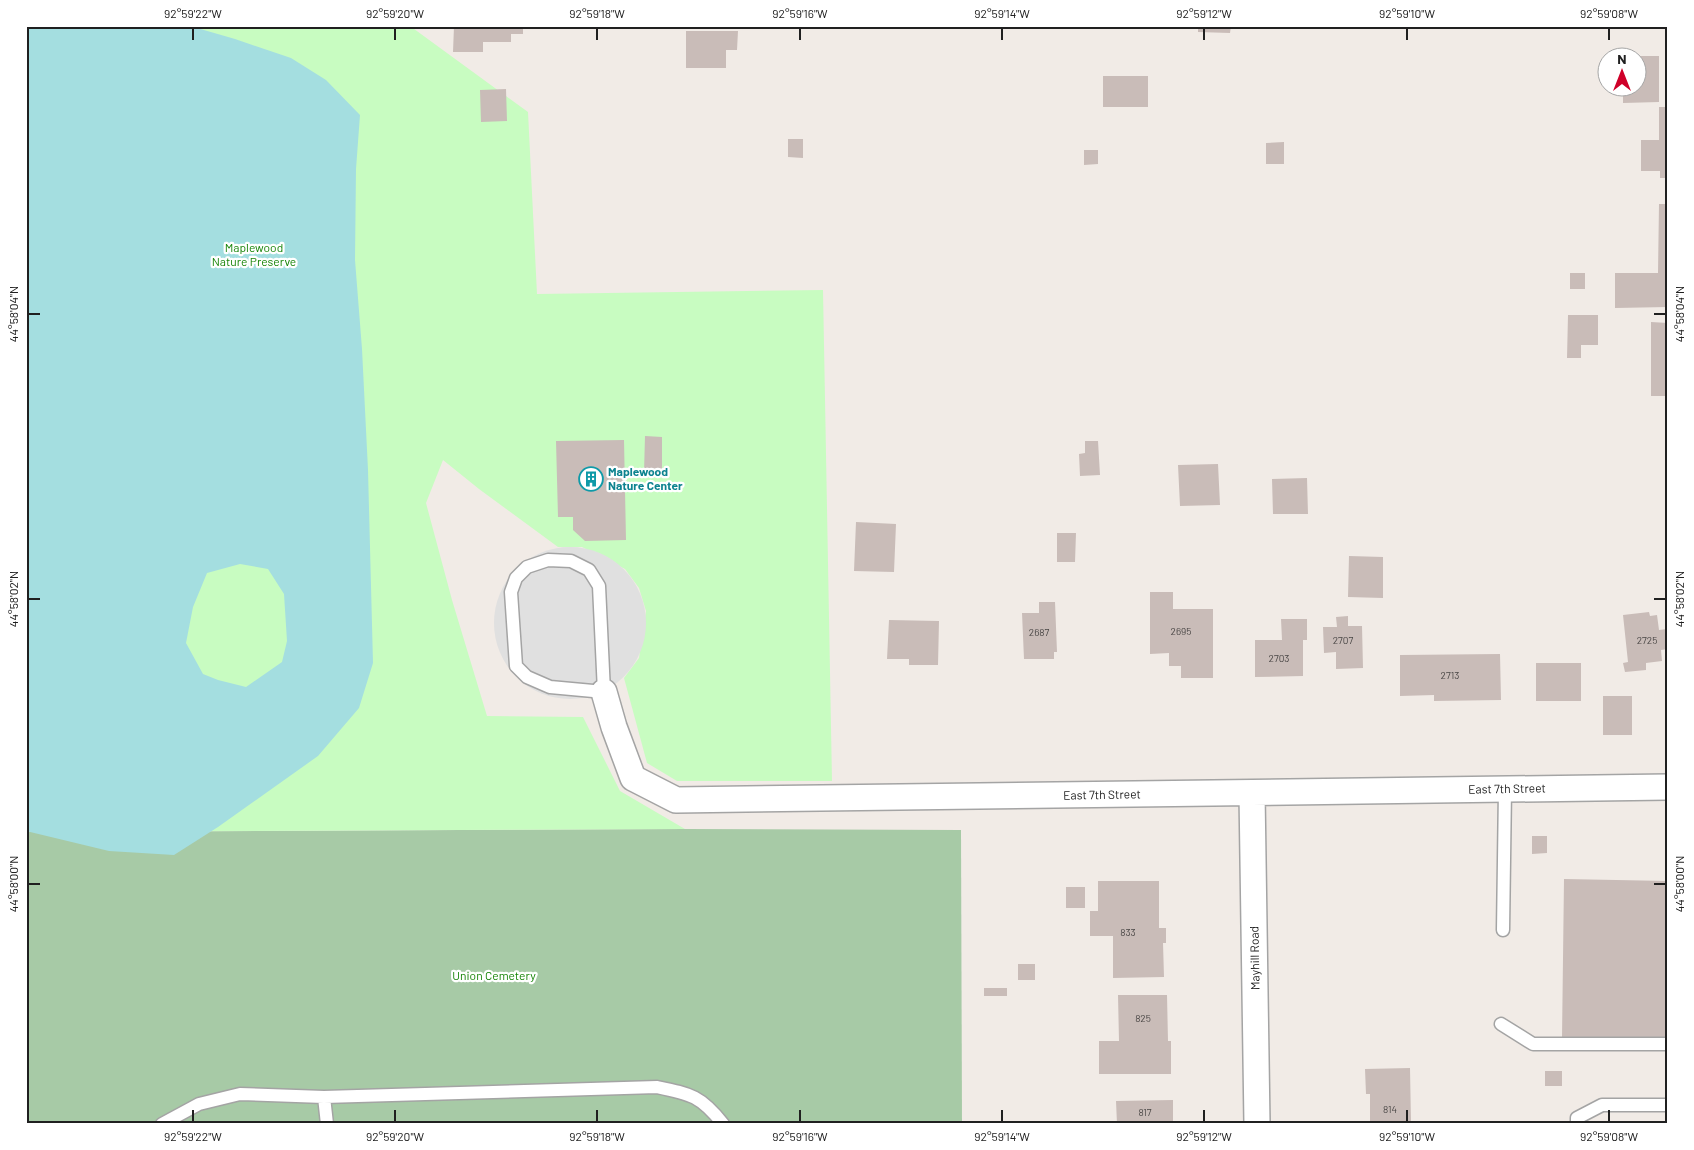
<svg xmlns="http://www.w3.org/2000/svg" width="1694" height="1150" font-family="Barlow,sans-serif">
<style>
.cemetery{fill:#a7caa6}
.park{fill:#c8fcc1}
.parking{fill:#e0e0e0}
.water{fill:#a4dee0;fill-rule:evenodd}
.building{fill:#c9bcb8}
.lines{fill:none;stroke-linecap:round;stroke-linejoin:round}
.lane-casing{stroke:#a4a4a4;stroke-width:15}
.street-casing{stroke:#a4a4a4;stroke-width:28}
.lane{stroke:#fff;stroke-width:12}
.street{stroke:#fff;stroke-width:25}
.ticks{fill:none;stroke:#202020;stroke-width:2}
.labels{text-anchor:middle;stroke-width:4.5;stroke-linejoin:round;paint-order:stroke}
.number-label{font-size:10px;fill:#4a4746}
.park-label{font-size:12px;fill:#168407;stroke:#fff}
.culture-label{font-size:12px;font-weight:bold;fill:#0d838f;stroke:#fff;text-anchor:start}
.street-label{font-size:12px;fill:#202020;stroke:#fff}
.neatline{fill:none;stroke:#202020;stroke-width:2}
.ticks-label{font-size:12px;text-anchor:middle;fill:#202020}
</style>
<rect width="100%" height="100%" fill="#f1ebe6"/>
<!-- cemetery -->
<path class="cemetery" d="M685,829L961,830L962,1124H26V832Z"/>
<!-- park -->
<path class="park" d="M26,26H410L528,112L537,294L823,290L832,781H677L647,763L624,678L639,658L646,611L639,588L625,569L582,547H558L479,489L443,460L426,503L452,600L487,716L583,717L620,791L685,829L26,832Z"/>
<!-- parking -->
<path class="parking" d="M494 623a76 76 0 1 1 152 0a76 76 0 1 1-152 0Z"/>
<!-- water -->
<path class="water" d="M26,26H190L235,39L291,58L326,80L360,115L356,169L355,260L362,349L368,470L373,663L359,708L318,756L218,827L174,855L109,851L26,831ZM240,564L268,569L284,594L287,641L282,662L246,687L218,680L203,674L186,643L193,607L207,573Z"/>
<!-- building -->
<path class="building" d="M454,26H523V34H511V42H483V52H453Z
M1198,26H1231L1230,33L1198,32Z
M686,31H738L737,50H726V68H686Z
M1636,56H1659V102L1623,103V88H1636Z
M1103,76H1148V107H1103Z
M506,89L507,121L481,122L480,90Z
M1659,107H1668V178H1660V171H1641V140H1659Z
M788,139H803V158L788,157Z
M1284,142V164H1266V143Z
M1084,150H1098V164L1084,165Z
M1659,204H1668V307L1615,308V273H1658Z
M1570,273H1585V289H1570Z
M1568,315H1598V345H1581V358H1567Z
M1651,322L1668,323V396H1651Z
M645,436L662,437V473H644Z
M624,440L626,540L585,541L573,530V517H558L556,441Z
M1085,441H1098L1100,475L1080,476L1079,454L1085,453Z
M1218,464L1220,505L1180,506L1178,465Z
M1307,478L1308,514H1273L1272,479Z
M856,522L896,524L894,572L854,571Z
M1057,533H1076L1075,562H1057Z
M1349,556L1383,557V598L1348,597Z
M1150,592H1173V609H1213V678H1181V666H1169V653L1150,654Z
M1039,602H1055L1057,652H1054V659H1024L1022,613H1039Z
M1649,612L1650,616L1657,615L1659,630L1667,629L1668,649L1661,650L1662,661L1646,663V670L1625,672L1623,663L1628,662L1623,615Z
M1348,616V626H1362L1363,668L1336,669V652L1324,653L1323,627H1337L1336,617Z
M1281,619H1307V640H1303V676L1255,677V640H1282Z
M889,620L939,621L938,665H909V659H887Z
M1500,654L1501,700L1434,701V695L1400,696V655Z
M1536,663H1581V701H1536Z
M1603,696H1632V735H1603Z
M1532,836H1547V853L1532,854Z
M1564,879L1668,881V1039L1562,1038Z
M1098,881H1159V928H1166V943H1163L1164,977L1113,978V936H1090V911H1098Z
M1066,887H1085V908H1066Z
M1018,964H1035V980H1018Z
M984,988H1007V996H984Z
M1118,995H1167L1168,1041H1171V1074H1099V1041H1119Z
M1410,1068L1411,1124H1370V1094H1366L1365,1069Z
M1545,1071H1562V1086H1545Z
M1173,1100V1124H1117L1116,1101Z"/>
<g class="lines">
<!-- lane casing -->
<g class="lane-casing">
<path id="lane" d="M548,560L571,561L589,570L599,586L604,692L550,687L527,677L516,666L511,592L516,578L527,567Z
M1503,930L1505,789
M1501,1024L1533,1044H1668
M324,1097L327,1124
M162,1124L199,1104L240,1094L324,1097L657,1087C691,1094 701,1096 723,1124
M1577,1124V1118L1602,1105H1668"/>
</g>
<!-- street casing -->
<g class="street-casing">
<path id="street" d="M604,692L614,727L633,778L676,800L1668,787
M1252,793L1257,1124"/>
</g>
<!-- lane -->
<use href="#lane" class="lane"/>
<!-- street -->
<use href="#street" class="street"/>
</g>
<!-- ticks -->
<path class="ticks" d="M193,28V40M395,28V40M597,28V40M800,28V40M1002,28V40M1204,28V40M1407,28V40M1609,28V40M28,314H40M1654,314H1666M28,599H40M1654,599H1666M28,884H40M1654,884H1666M193,1110V1122M395,1110V1122M597,1110V1122M800,1110V1122M1002,1110V1122M1204,1110V1122M1407,1110V1122M1609,1110V1122"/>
<!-- icons -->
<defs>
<g id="building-ring" transform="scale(1.25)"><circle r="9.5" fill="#fff" stroke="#0f9aa8" stroke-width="1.5"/><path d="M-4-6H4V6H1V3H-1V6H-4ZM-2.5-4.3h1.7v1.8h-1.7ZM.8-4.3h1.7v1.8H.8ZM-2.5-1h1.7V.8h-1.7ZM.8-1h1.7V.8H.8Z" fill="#0f9aa8"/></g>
</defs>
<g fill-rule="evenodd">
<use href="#building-ring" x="591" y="479"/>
</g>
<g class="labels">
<!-- number labels -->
<g class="number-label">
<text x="1181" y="635">2695</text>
<text x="1039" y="636">2687</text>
<text x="1343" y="644">2707</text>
<text x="1647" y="644">2725</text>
<text x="1279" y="662">2703</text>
<text x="1450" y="679">2713</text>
<text x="1128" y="936">833</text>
<text x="1143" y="1022">825</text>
<text x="1390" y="1113">814</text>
<text x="1145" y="1116">817</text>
</g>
<!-- park labels -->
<g class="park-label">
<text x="254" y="252">Maplewood<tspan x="254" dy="14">Nature Preserve</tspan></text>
<text x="494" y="980">Union Cemetery</text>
</g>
<!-- culture labels -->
<g class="culture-label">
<text x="608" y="476">Maplewood<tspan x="608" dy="14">Nature Center</tspan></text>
</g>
<!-- street labels -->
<g class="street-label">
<text transform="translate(1507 789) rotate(-1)" y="4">East 7th Street</text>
<text transform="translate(1102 795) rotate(-1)" y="4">East 7th Street</text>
<text transform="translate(1255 958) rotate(-91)" y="4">Mayhill Road</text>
</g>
</g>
<!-- border -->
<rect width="1694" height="1150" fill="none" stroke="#ffffff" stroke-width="55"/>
<!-- north arrow -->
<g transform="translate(1622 72)"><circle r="24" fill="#ffffff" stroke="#a6a6a6"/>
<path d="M0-4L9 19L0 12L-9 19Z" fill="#cf0029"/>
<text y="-8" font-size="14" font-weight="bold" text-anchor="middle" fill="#202020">N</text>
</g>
<rect x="28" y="28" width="1638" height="1094" class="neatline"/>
<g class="ticks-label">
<text x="193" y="18">92°59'22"W</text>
<text x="395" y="18">92°59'20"W</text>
<text x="597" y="18">92°59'18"W</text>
<text x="800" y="18">92°59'16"W</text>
<text x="1002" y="18">92°59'14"W</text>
<text x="1204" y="18">92°59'12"W</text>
<text x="1407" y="18">92°59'10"W</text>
<text x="1609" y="18">92°59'08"W</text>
<text transform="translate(14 314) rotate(-90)" y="4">44°58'04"N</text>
<text transform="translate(1680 314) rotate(-90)" y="4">44°58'04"N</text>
<text transform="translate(14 599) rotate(-90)" y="4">44°58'02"N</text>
<text transform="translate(1680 599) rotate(-90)" y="4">44°58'02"N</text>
<text transform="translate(14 884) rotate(-90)" y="4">44°58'00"N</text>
<text transform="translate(1680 884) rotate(-90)" y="4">44°58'00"N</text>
<text x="193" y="1141">92°59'22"W</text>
<text x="395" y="1141">92°59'20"W</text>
<text x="597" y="1141">92°59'18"W</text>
<text x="800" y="1141">92°59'16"W</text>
<text x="1002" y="1141">92°59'14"W</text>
<text x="1204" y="1141">92°59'12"W</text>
<text x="1407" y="1141">92°59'10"W</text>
<text x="1609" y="1141">92°59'08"W</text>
</g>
</svg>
